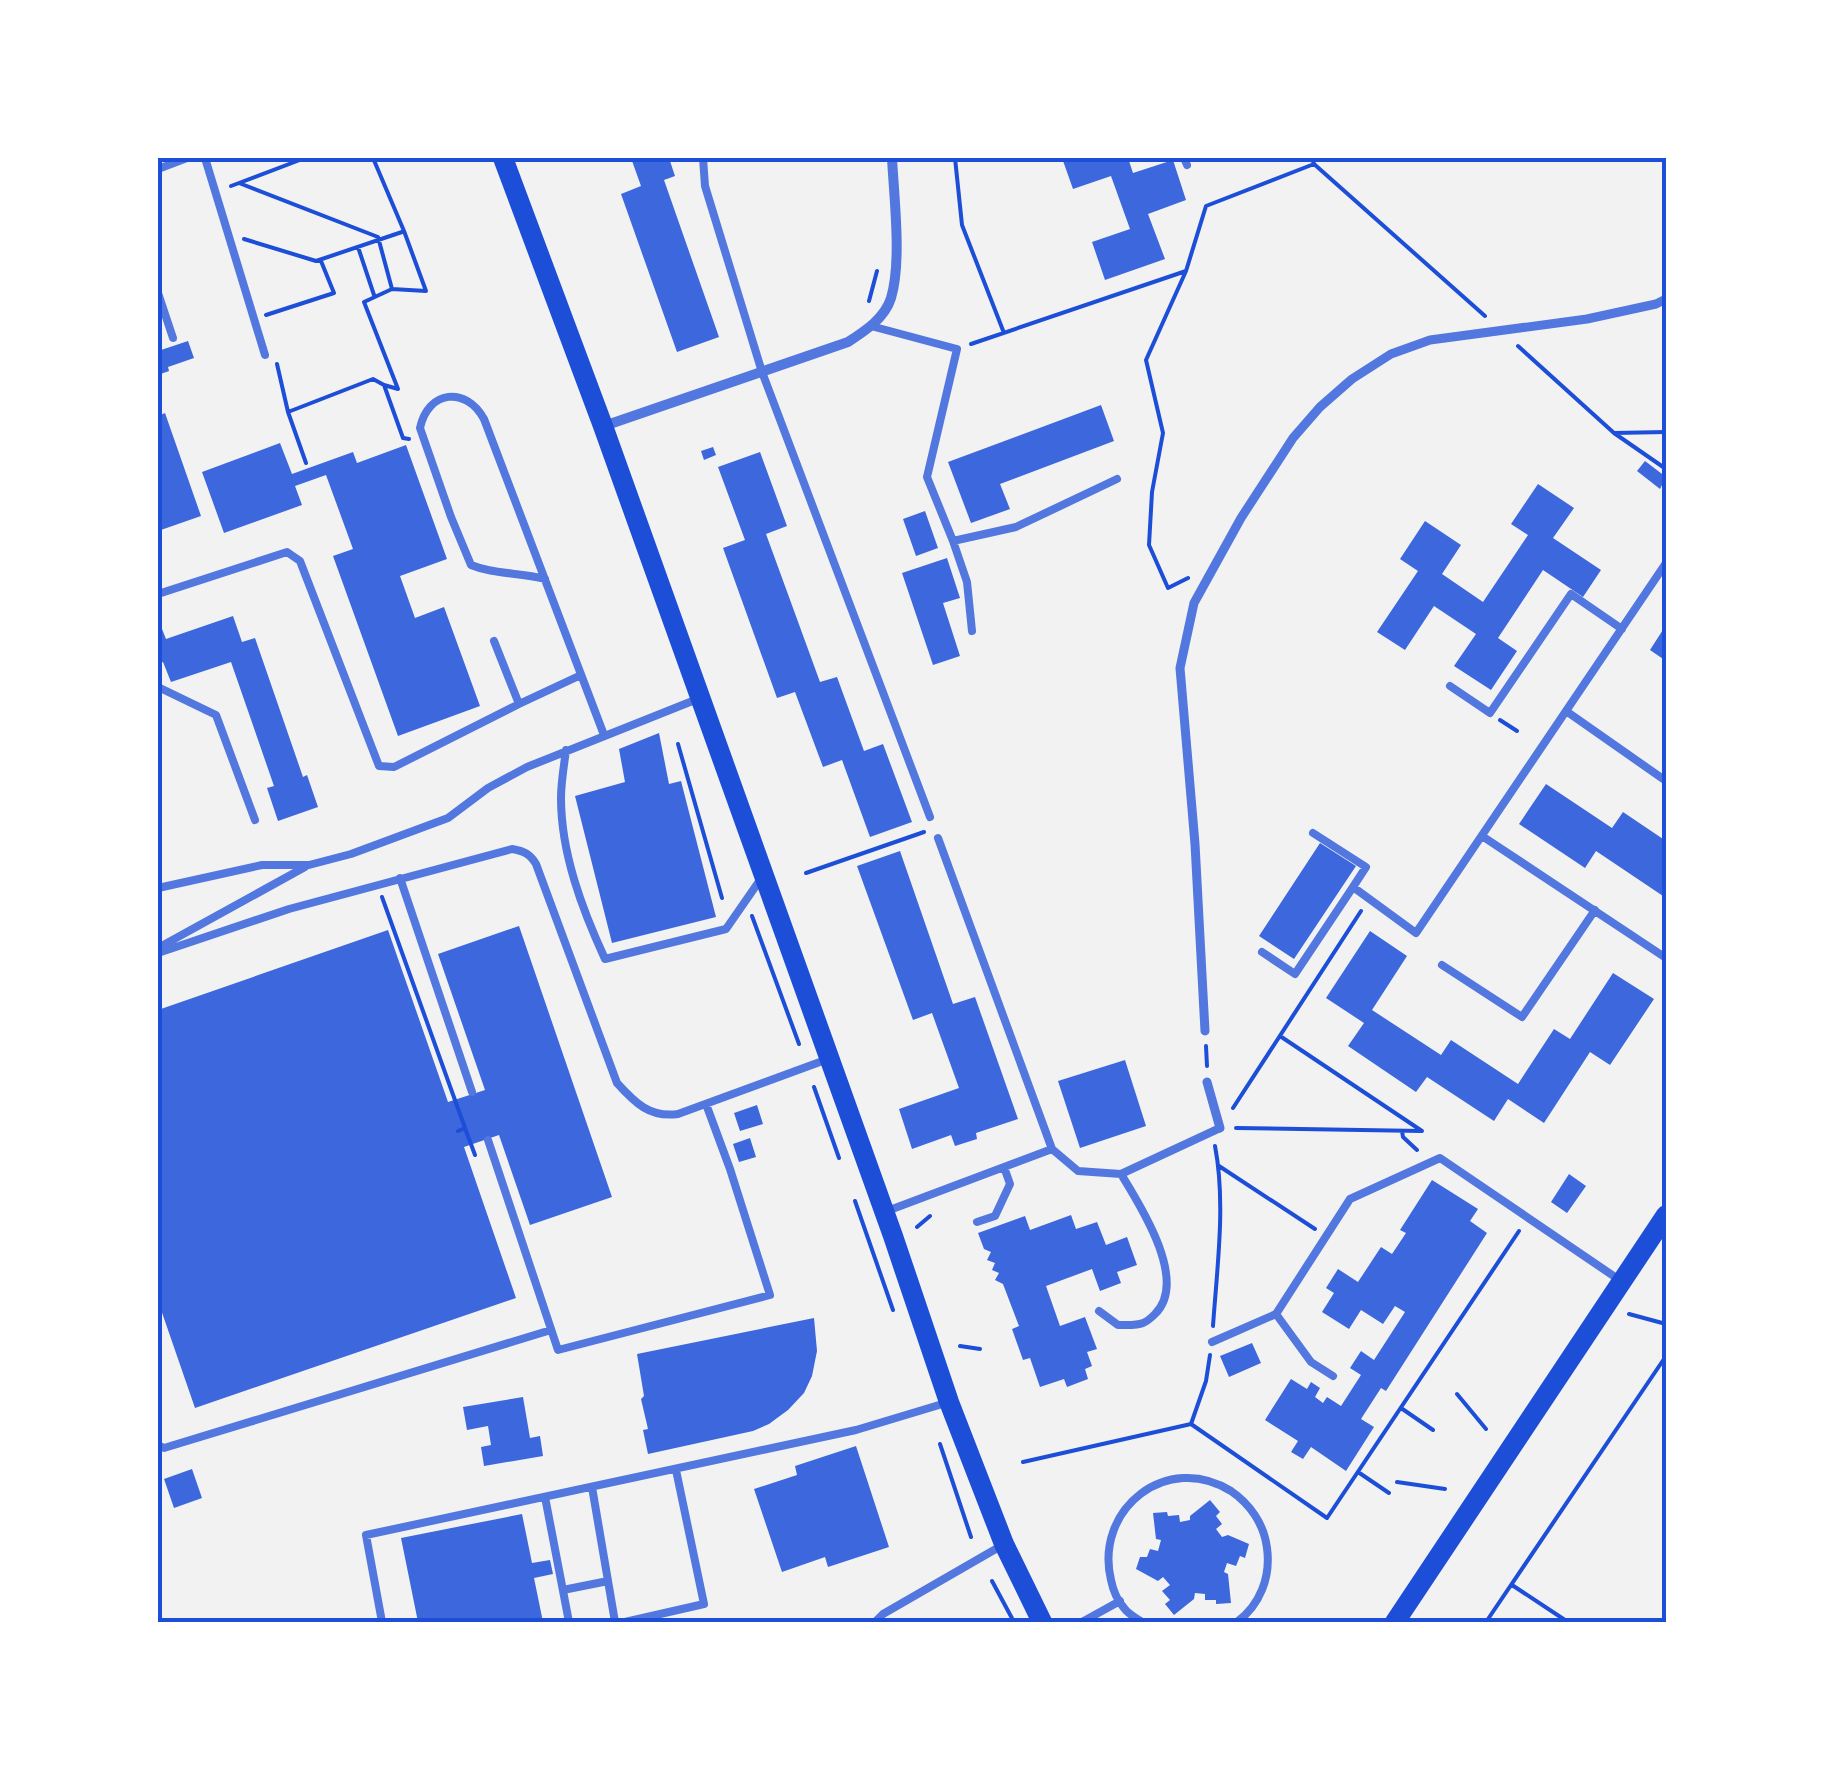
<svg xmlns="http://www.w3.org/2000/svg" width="1824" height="1780" font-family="Merriweather,serif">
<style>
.building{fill:#3d67dc}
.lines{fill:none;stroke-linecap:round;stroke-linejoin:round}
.path{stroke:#1d4ed8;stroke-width:4}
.service{stroke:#5277de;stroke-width:8}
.pedestrian{stroke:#5277de;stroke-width:9}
.minor{stroke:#5277de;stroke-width:10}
.secondary{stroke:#1d4ed8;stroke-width:20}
.neatline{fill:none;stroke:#1d4ed8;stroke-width:4}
</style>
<rect width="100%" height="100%" fill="#f2f2f2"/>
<!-- building -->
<path class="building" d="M631,158H669L675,176L664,180L719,337L677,352L621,194L641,186Z
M1062,158H1128L1133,173L1173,160L1186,200L1148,214L1165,259L1105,280L1092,242L1130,229L1111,176L1073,189Z
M158,340L161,350L188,341L194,358L168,367L169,371L158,375Z
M1101,405L1114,441L1000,484L1010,509L971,523L948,462Z
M165,413L201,516L158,531V416Z
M280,443L292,474L353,452L357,463L406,445L447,559L400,576L415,618L444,607L480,706L398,736L333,556L353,549L326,475L295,486L302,505L224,533L202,472Z
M713,447L716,455L704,460L701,451Z
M760,452L787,526L766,534L820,682L837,677L864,751L883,744L912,822L870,837L842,760L823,767L795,692L777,698L723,548L745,540L718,467Z
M1645,461L1666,477L1660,489L1637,471Z
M1538,484L1574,508L1553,538L1601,570L1583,597L1543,570L1498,638L1517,651L1491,690L1454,666L1476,634L1434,606L1405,650L1377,632L1418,571L1400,559L1425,521L1461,545L1442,574L1483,602L1528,535L1511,524Z
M925,511L938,548L916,556L903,519Z
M947,558L960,598L943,603L960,656L933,665L902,573Z
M233,616L242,642L255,638L303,777L307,775L318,807L278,821L267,788L274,786L231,662L171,682L163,662L158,664V630L162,629L166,639Z
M1666,625V661L1650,650Z
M659,733L669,784L681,781L716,917L612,943L575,796L625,782L619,749Z
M1546,784L1612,828L1623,812L1666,841V898L1596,851L1585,868L1519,824Z
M1320,843L1356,866L1294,959L1259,936Z
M900,851L953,1004L975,997L1018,1119L976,1133L977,1139L955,1146L951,1135L912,1149L899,1109L959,1088L932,1013L913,1020L857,866Z
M519,926L612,1197L530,1225L499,1135L464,1147L516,1298L195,1408L158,1301V1010L388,930L448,1102L485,1090L438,954Z
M1370,931L1407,956L1372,1010L1441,1055L1451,1040L1518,1084L1554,1029L1570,1039L1613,973L1654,999L1610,1065L1590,1052L1544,1123L1508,1099L1494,1121L1427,1077L1416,1092L1348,1046L1364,1023L1326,998Z
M1125,1060L1146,1126L1080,1148L1058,1081Z
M757,1105L763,1124L740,1131L734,1113Z
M750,1138L756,1157L739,1162L733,1144Z
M1569,1174L1586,1186L1567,1213L1551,1202Z
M1432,1180L1478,1209L1470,1221L1487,1233L1386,1391L1381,1388L1361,1419L1374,1427L1346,1471L1311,1447L1303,1459L1291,1452L1298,1441L1265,1420L1291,1379L1307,1389L1311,1382L1320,1388L1315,1397L1323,1403L1327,1397L1341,1406L1361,1375L1350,1368L1361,1351L1374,1360L1405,1312L1395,1306L1383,1324L1361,1310L1349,1329L1322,1312L1334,1293L1326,1288L1338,1269L1358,1282L1381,1247L1392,1254L1406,1233L1400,1230Z
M1071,1215L1076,1229L1097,1222L1106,1245L1127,1237L1137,1265L1117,1272L1121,1283L1100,1291L1092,1269L1046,1286L1060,1326L1085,1317L1097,1349L1087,1352L1092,1366L1085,1369L1088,1379L1067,1387L1064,1379L1040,1387L1030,1358L1023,1360L1012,1329L1019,1326L1003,1284L995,1280L999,1273L992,1270L995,1263L987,1260L991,1252L984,1249L978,1233L1025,1216L1030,1230Z
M814,1318L817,1351L812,1376L804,1393L788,1410L769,1424L753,1431L648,1454L643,1430L648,1429L641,1399L644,1396L637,1354Z
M1252,1343L1261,1363L1229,1377L1220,1356Z
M523,1397L530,1438L540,1436L543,1456L484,1466L481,1447L491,1445L488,1426L467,1430L463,1407Z
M856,1446L889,1547L828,1567L825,1557L782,1572L754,1489L797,1475L795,1466Z
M192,1469L202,1498L174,1508L164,1479Z
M1210,1500L1220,1512L1216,1516L1222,1524L1216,1529L1222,1537L1228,1535L1249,1544L1245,1558L1240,1556L1236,1566L1227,1563L1224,1572L1228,1574L1231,1603L1216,1604V1600H1205V1594L1195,1593L1194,1599L1174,1615L1165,1604L1170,1600L1162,1591L1170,1585L1163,1577L1158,1581L1136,1569L1140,1557H1147L1150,1549L1158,1551L1161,1540L1156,1539L1153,1513L1167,1512L1168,1516L1179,1515L1180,1522L1190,1520V1516Z
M522,1514L532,1563L550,1560L553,1574L534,1578L543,1622H418L401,1538Z"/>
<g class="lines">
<!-- path -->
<path class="path" d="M955,158L962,225L1004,333
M1312,158L1314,164L1485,316
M239,183L305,158
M231,186L239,183L378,237L392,289L426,291L404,231L373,158
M244,239L316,261L402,232
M358,247L374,295
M1186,271L1146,360L1163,433L1152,492L1149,545L1168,588L1188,578
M869,301L877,271
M266,315L334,293L321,261
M971,344L1186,271L1206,206L1314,164
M1518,346L1614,433L1666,469
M277,364L288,412L306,463
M384,385L398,389L364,302L392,289
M288,412L373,379L384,385L403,438L409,439
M1614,433L1666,432
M1500,720L1517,731
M678,744L722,898
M806,873L924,832
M382,897L465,1128
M752,916L799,1044
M1206,1046L1207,1066
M814,1087L839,1158
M1233,1108L1361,911
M1236,1128L1422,1131L1280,1036
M458,1131L465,1128L475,1155
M1402,1131L1403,1137L1417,1150
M1219,1166L1315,1229
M855,1201L893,1310
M917,1227L930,1216
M1629,1314L1666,1324
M1213,1326C1217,1268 1226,1203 1215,1146
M960,1346L980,1349
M1457,1394L1486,1429
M1401,1408L1433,1430
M1191,1424L1327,1518L1519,1231
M940,1444L971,1537
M1023,1462L1191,1424L1206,1381L1210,1355
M1358,1472L1389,1493
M1397,1482L1445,1489
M992,1581L1014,1622
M1512,1585L1568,1622
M1486,1622L1666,1356"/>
<!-- service -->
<path class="service" d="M205,158L265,355
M703,158L705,186L762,372L930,817
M1184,158L1187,165
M158,169L187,158
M158,293L173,338
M871,326L957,349L927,477L953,541L1016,527L1117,479
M953,541L967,582L972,631
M545,579C520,572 495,575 471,565L451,517L420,428C428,390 466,386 484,419L604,735
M158,594L287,552L300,561L379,766L394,767L519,704L494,641
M1450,686L1490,713L1571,594L1622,629
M158,687L216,715L255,820
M519,704L581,675
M1566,711L1666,781
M566,750C564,766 561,782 561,798C561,853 582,909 605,959L726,929L760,880
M1313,833L1366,867L1353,887
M1482,836L1666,958
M938,838L1052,1149L1078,1171L1121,1174C1140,1205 1189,1281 1155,1314C1153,1316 1146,1322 1143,1323C1136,1326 1125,1325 1118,1325L1099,1311
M400,878L472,1092
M158,888L262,865H309L351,854L448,818L488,788L527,767L700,698
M158,948L305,867
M1262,952L1295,974L1353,887L1416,933L1666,563
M158,953L289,909L512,849C524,851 530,854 536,864L617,1083C635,1103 650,1118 678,1114L828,1059
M1442,965L1522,1017L1595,910
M488,1140L558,1350L770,1295L730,1169L706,1104
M1121,1174L1220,1128
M887,1211L1052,1149
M977,1222L995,1216L1010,1184L1004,1167
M1212,1342L1276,1314
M1333,1376L1311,1362L1276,1314L1350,1199L1440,1158L1618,1279
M158,1445L164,1448L551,1330
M592,1487L615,1622
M545,1497L569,1622
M563,1590L608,1581
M382,1622L366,1535L856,1430L949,1402
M625,1622L704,1604L676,1470
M875,1622L883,1614L1001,1546
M1082,1622L1120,1601
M1142,1622C1136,1618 1128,1614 1124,1608C1117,1600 1113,1590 1111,1580C1094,1509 1167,1451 1231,1491C1250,1504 1264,1524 1267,1548C1271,1577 1260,1605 1237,1622"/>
<!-- pedestrian -->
<path class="pedestrian" d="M1205,1031L1195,844L1180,668L1194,603L1241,518L1293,438L1320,407L1352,379L1391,354L1430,340L1587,319L1656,304L1666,299
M1207,1082L1220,1128"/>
<!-- minor -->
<path class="minor" d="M604,426L848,342C865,331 885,318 891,298C902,262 894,197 892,158"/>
<!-- secondary -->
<path class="secondary" d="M503,158L603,426L893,1236L949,1402L1004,1544L1042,1622
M1395,1622L1666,1215"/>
</g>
<!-- border -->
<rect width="1824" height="1780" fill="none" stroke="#ffffff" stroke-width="320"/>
<rect x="160" y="160" width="1504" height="1460" class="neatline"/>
</svg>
